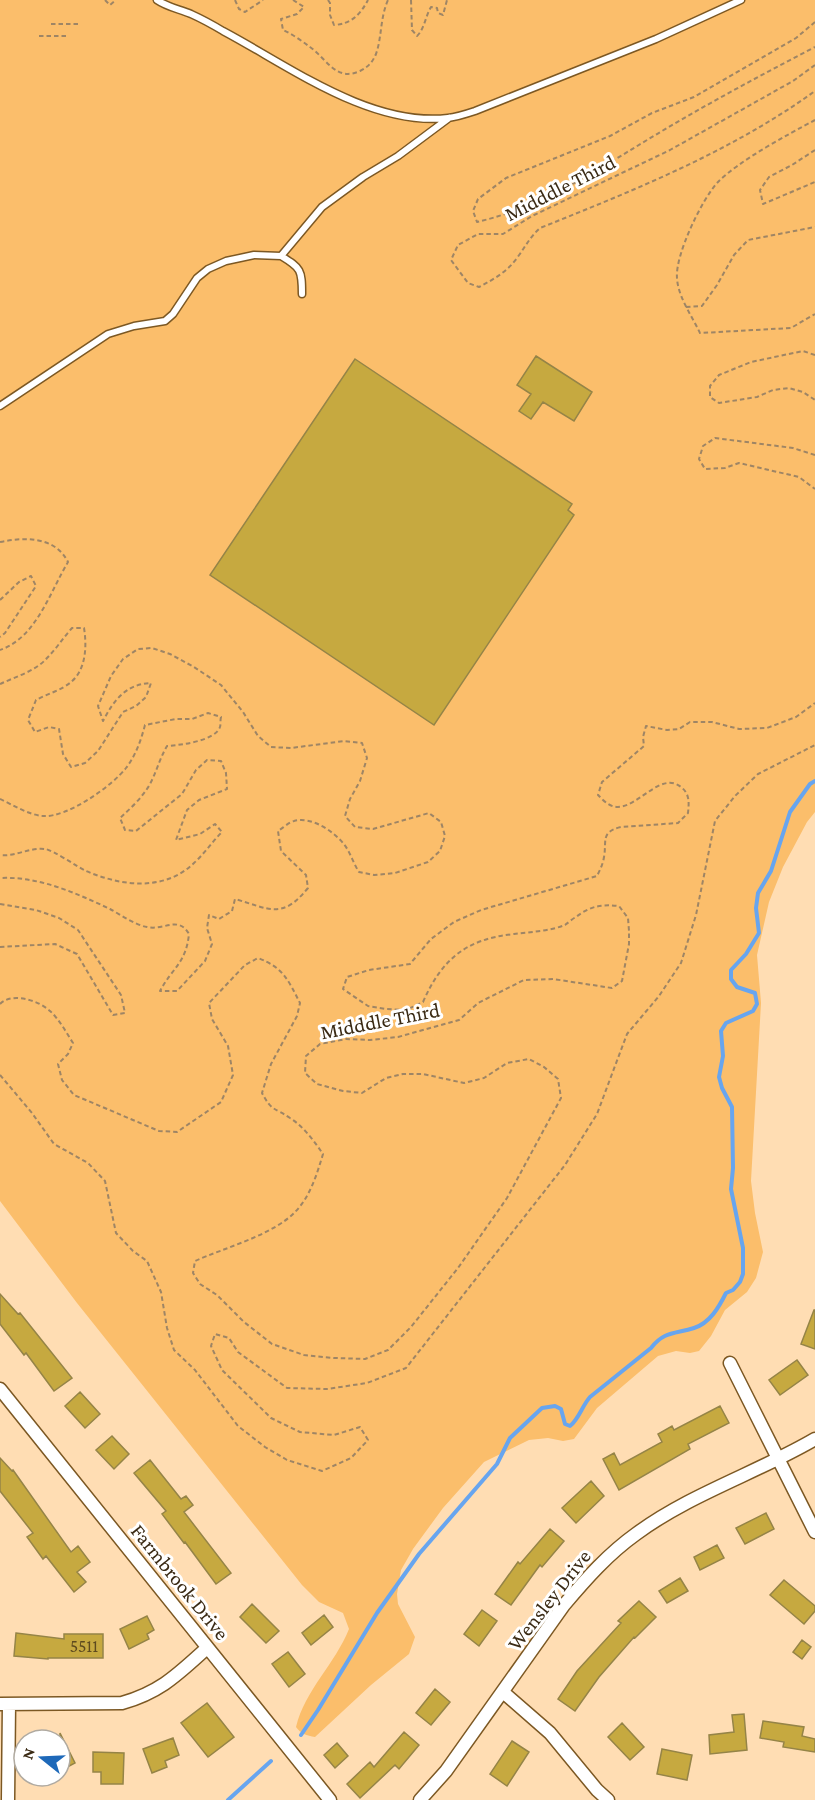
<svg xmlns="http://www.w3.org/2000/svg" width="815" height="1800" font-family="'Crimson Pro',serif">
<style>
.green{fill:#fbbe6b}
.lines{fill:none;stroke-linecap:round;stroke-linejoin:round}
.stream{stroke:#67a5ef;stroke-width:4}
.building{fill:#c6a940;stroke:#958447;stroke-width:1.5}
.lane-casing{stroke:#7c5823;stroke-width:9}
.street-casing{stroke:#7c5823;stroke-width:15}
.path{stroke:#9e8565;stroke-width:2;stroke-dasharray:4.5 3;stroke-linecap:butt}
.lane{stroke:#fff;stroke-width:6}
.street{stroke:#fff;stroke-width:12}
.labels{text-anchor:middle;stroke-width:6;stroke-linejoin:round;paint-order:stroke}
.number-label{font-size:18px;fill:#5d4a1f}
.street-label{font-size:21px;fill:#3a2a14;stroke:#fff}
</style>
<rect width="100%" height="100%" fill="#ffddb3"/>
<!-- green -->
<path class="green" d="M0,0H815V812L807,822L783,867L769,902L757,955L761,1003L751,1181L755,1213L763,1252L756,1278L747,1292L725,1310L711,1336L699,1351L690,1353L676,1351L658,1356L597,1408L574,1439L563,1441L548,1438L529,1440L484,1462L443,1508L413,1549L401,1570L397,1594L398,1604L415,1637L409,1654L371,1685L315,1737C307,1736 300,1733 296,1727C305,1690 335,1664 349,1629L343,1613L319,1602L302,1585L77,1303L0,1201Z"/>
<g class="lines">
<!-- stream -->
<path class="stream" d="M301,1735L318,1710L377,1613L419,1554L497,1464L510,1438L542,1408L555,1406L561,1409L565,1424L570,1426C579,1419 582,1406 590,1397L651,1348C664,1331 675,1334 694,1328C710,1323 719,1307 726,1293L733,1290L740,1282L743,1274V1248L731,1189L733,1168L732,1107L722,1088L719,1077L723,1056L721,1031L726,1023L753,1011L757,1004L755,993L737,987L731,979V970L746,954L759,933L756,908L758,893L771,871L790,812L810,784L815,781
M228,1800L271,1761"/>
</g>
<!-- building -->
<path class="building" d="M536,356L592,392L574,421L543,402L531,419L519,411L531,394L517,385Z
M355,359L572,504L568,510L574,515L434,725L210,575Z
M0,1294L18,1314L20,1313L72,1378L54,1391L26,1353L24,1355L0,1324Z
M814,1310H815V1349L801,1344Z
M797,1360L808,1375L780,1395L769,1380Z
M80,1392L100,1414L85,1428L65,1406Z
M720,1406L729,1423L688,1444L690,1449L619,1490L603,1459L614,1453L620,1465L662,1442L658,1434L672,1426L674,1430Z
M112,1436L129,1454L114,1469L96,1450Z
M0,1458L12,1471L13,1470L71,1552L78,1546L90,1562L77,1572L86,1582L74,1592L46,1556L43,1559L27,1537L33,1533L0,1491Z
M150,1460L181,1499L186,1496L193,1505L184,1512L231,1573L216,1584L185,1542L184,1543L162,1514L166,1511L134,1473Z
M591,1481L604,1496L576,1523L562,1508Z
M766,1513L774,1529L745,1544L736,1528Z
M550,1529L564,1541L542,1567L540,1565L511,1605L495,1594L518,1562L520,1564Z
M717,1545L724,1558L700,1570L694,1557Z
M680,1578L688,1591L667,1603L659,1591Z
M784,1580L815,1606V1611L804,1624L770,1595Z
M639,1601L656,1617L635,1638L634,1637L599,1677L575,1711L558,1699L577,1671L621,1623L618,1621Z
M252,1604L279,1631L266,1643L240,1617Z
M482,1610L497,1621L479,1646L464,1634Z
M324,1615L333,1627L311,1645L302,1633Z
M147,1616L154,1630L147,1634L149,1639L129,1649L120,1629Z
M16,1633L64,1639V1634H103V1658H48V1659L14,1656Z
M802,1640L811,1647L802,1659L793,1652Z
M288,1652L305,1674L289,1687L272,1664Z
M435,1689L450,1702L431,1725L416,1713Z
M207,1703L234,1737L208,1757L181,1723Z
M744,1714L747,1750L710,1754L709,1735L734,1732L732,1715Z
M763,1721L804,1727L802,1736L815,1739V1752L783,1747L784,1742L760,1738Z
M622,1723L644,1747L630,1760L608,1737Z
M404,1732L419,1745L399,1769L395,1765L360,1798L347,1784L370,1762L374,1767Z
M60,1733L75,1763L60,1771Z
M173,1738L179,1755L165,1761L167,1767L152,1773L143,1749Z
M512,1741L529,1752L507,1786L490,1774Z
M337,1743L348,1756L335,1768L324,1755Z
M662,1749L692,1755L687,1780L657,1774Z
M93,1752L124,1753L123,1784H101V1772H93Z"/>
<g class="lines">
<!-- lane casing -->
<g class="lane-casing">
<path id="lane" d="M157,0C167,7 179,9 191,14C202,19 213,25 223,31C289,66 370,127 448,118C457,117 466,114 475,111L656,39L741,0
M281,256C301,268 302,270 302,294
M0,406L108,334L134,326L165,321L173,314L197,278L208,269L226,261L254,255L281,256L322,207L363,177L398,156L449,118"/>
</g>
<!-- street casing -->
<g class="street-casing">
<path id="street" d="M730,1363L815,1532
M0,1389L330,1800
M503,1692L550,1733L597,1790L608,1800
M0,1704L122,1703C161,1692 178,1674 207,1648
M8,1800L9,1704
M420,1800L446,1771L564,1605C586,1579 608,1554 636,1534C690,1494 757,1473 815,1439"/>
</g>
<!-- path -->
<path class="path" d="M105,0L110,5L116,0
M235,0L239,9L245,12L263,0
M293,0L304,7L297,14L281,19L283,30C292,34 302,41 310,47C327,59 336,82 360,71C368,67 372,63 376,54C382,37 380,18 388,0
M328,0L330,3V15L334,25C351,24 360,15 368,0
M411,0L412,30L417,36C425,28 425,17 431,7L437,8L438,13L443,15L447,0
M815,22L796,38L694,97L652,113L610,136L506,178L478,199L473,211L477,222C550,205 610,161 674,124C720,97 767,72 815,47
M51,24H79
M39,36H67
M815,65L793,81L670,150L532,216L503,234H478L458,245L451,260L468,283L479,287C494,279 507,272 517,258C525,247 530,237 540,228C635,190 732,151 815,91
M815,120C787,135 740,160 718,182C702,199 675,255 677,278C678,297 692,316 700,333L791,328L815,314
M815,150L792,165L769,177L760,190L763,204L815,182
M686,307L702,306L717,285L734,255L748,240L815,227
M815,355L803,351L751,362L719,375L710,386V397L719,403L757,397L773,390L789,388L803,392L815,400
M815,455L793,448L715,438L703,446L699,459L705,469L725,468L739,463L799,477L815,489
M0,542C24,537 55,536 68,562C50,592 36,638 0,650
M0,600L19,582L31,576L36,586L5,633L0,637
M0,684C15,677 36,671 47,658C56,649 63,638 72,628H84C87,646 86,670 71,682C62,690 47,694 36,700L28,720L35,732L49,727L59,729L63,754L71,767L85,763L98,751L123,712L136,706L146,697L151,683C126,684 114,700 103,721L98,706L111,676L123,659L138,649L152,648L170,654L194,667L221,685L243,712L258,736L271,747L291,748L344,741L362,743L367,758L360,781L350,799L345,816L355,827L373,829L429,813L441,822L445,836L440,851L428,862L395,873L374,875L359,872C353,863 350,851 343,843C333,831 311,816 294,821C289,822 283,828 278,831L281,851L306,875L308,888C282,920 270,909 235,899L232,911L219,919L209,915L207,928L212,944L205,961L177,991H160C173,967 186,963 189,934C178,915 164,931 147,927C135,925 121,915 110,909C76,893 38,876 0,878
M0,799C13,805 29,815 43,816C67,818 112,786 126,768C136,755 141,740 145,725L176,719H192L208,713L221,717C220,720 221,724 220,727C215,741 181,745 167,746C160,758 157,770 151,782C144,796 131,808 120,818L125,830L136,831L182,794L196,770L207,760L221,761L226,773L227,789L199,800L187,810L176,840L200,834L215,824L222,832C212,842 204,854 194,863C164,892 121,886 86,871C76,866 53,850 45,849C30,847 15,857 0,855
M0,904L36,910L59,918L78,930L121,995L125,1013L113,1015L77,954L55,944L0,947
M0,1004C12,992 38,1000 50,1011C59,1019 66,1032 73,1043L68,1054L58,1064L62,1080L74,1095L159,1131L177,1132L221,1102L233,1075L228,1046L212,1019L209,1003L245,965L258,958C284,968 288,980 300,1003L297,1016L271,1064L262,1093C272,1112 274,1107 290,1118C304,1127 314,1141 323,1154C317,1174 310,1197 295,1212C273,1235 224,1248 195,1261L193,1273L200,1284L217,1295L244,1322L272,1344L304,1355L334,1358L365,1359L388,1350L411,1327L458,1268L507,1198L561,1098L558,1079L544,1067L529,1059L507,1063L484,1078L464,1083L423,1074H403L386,1078L362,1093L343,1091L317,1084L305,1073L306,1056L320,1044L346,1039L370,1040L398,1037L459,1020L478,1003L524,980L553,979L612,988L622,981L629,944V931L628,918L619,906C602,904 590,906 576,917C572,919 568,923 565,925C550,931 530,932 514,934C466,939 442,959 423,1002L406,1010L386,1009L368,1006L343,989L347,977L369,970L410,964L431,939L454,922L481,910L597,876C600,870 603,864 604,857C607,841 600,832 621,827L678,823L688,813C689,803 690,794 681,787C661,771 640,806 618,807C609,807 603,800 598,795L602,782L644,746L643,737L646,726L667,730L679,729L690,722H712L739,729L767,728L796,717L815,703
M0,1075L32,1113L54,1144L88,1163L105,1181L116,1233L133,1251L147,1261L161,1292L167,1328L174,1350L195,1370L238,1426L265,1447L287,1460L322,1471L351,1458L368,1440L360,1427L334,1435L300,1432L271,1418L222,1370L211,1346L215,1334L229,1338L238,1352L287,1388L327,1389L367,1383L406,1368L565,1165L597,1114L627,1034L659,996L681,963L696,915L715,821L735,796L758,774L815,745"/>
<!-- lane -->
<use href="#lane" class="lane"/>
<!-- street -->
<use href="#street" class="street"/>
</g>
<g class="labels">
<!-- number labels -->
<g class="number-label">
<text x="84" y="1652">5511</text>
</g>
<!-- street labels -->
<g class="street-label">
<text transform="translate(560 188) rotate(-27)" y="7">Midddle Third</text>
<text transform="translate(380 1021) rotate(-11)" y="7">Midddle Third</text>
<text transform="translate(180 1582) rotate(51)" y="7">Farmbrook Drive</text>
<text transform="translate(549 1600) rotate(-52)" y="7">Wensley Drive</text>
</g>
</g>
<!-- north arrow -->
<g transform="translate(42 1758) rotate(288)"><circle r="28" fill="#ffffff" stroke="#b0aaa1" stroke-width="1.5"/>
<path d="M0-4.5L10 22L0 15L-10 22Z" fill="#1e69b9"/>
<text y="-9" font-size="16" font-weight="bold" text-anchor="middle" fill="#3a2a14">N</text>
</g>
</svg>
